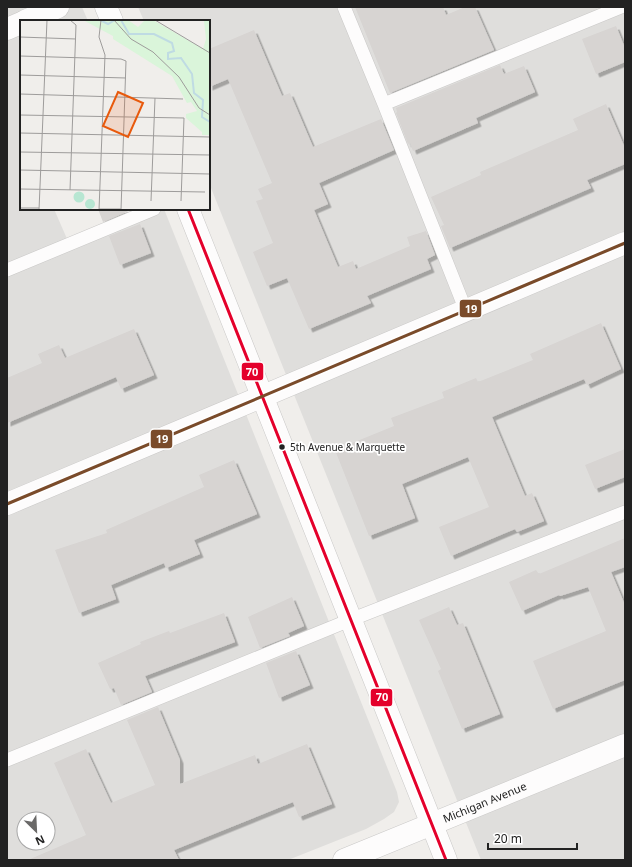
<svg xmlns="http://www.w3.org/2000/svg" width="632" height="867" font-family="'Noto Sans',sans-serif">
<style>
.residential{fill:#dfdedc;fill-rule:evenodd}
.building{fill:#d7d4d2;filter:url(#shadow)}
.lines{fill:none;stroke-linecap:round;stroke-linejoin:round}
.service-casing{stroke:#c9c8c7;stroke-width:14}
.minor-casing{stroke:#c9c8c7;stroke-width:23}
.tertiary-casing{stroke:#c9c8c7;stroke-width:23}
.service{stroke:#fdfcfc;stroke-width:13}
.minor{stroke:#fdfcfc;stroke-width:22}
.tertiary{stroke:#fdfcfc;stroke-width:22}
.bus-1-casing{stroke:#fff;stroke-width:6}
.bus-2-casing{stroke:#fff;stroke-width:6}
.bus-1{stroke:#e4002b;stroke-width:3}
.bus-2{stroke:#7a4b2a;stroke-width:3}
.bus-dot{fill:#222;stroke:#fff;stroke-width:1.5}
.labels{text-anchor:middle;stroke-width:3.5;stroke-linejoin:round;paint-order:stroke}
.bus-label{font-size:10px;fill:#222;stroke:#fff;text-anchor:start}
.street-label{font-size:11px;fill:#222;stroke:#fff}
.inset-river{fill:none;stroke:#bfdbe3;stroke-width:2}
.inset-road{fill:none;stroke:#9e9c9b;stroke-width:1}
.view{fill:#e8590c;fill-opacity:0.15;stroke:#e8590c;stroke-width:2}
.inset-edge{fill:none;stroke:#222;stroke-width:2}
.line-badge{stroke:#fff;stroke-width:1.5}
.badge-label{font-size:11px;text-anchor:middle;font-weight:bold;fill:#fff}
</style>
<defs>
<filter id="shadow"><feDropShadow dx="3.5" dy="3.5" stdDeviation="0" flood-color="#0004"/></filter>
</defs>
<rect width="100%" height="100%" fill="#f0eeeb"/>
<!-- residential -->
<path class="residential" d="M7,7H82L88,21H21V209H54L71,248L164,209L397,792L399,802L394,812L384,819L366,829L288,860H7ZM24,819H48V843H24Z
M138,7H625V860H481L209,183V21H144Z"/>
<!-- building -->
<path class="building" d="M355,7H443L446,15L465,7H475L494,50L390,93Z
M616,26L625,48V62L596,74L582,39Z
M254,30L282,96L290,93L313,147L381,119L394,150L319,183L328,204L314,210L338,267L353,261L356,269L410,246L407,237L426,231L435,255L427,259L431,269L367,296L371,303L309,329L287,278L267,286L253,252L273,243L256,201L263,199L258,189L272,183L228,79L209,87V49Z
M500,65L504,74L524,66L535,92L476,118L478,123L413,151L410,143L408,144L396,113L397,112L396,108Z
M606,104L625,148V164L587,180L591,188L450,248L441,226L444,225L431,197L481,175L480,172L578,130L573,119Z
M98,209H133L103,222Z
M140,224L151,253L120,265L109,236Z
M601,323L621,369L587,385L584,379L492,417L525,496L532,493L544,521L517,532L515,529L451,556L439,527L489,507L468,457L402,484L415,518L369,536L335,450L394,426L391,418L444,398L442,392L476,378L478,382L533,360L530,354Z
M134,329L154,375L121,389L116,377L7,423V378L42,363L38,354L59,345L65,358Z
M625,449V477L595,489L585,465Z
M234,460L257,514L194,540L200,554L166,568L164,563L111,585L116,599L79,613L55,550L107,533L106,530L204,487L199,475Z
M625,538V567L611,572L625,605V680L553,709L533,661L606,631L588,587L560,596L559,595L522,611L509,582L536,570L539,574Z
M292,597L304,626L288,633L290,636L260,648L248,617Z
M449,607L457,625L463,623L500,714L462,729L438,671L441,669L419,620Z
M224,613L235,642L145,676L152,692L121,705L114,688L110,689L98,663L141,644L140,642L169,631L170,633Z
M296,651L310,685L279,698L266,663Z
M158,707L180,760V784L255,755L258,764L307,744L332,804L299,817L293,802L174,850L179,860H28L86,835L54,763L86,749L111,803L155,785L127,720Z"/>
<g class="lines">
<!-- service casing -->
<g class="service-casing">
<path id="service" d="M344,7L384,104L466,311
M384,104L621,7
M7,270L154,209
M7,760L350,620L625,512"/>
</g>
<!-- minor casing -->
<g class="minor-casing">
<g id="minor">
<path d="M25,21L58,7"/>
<path d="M7,29L21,23"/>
<path d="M7,504C213,417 420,331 625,243"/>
<path id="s1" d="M344,860L625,745"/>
</g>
</g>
<!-- tertiary casing -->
<g class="tertiary-casing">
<path id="tertiary" d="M106,7L112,21
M188,209L446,860"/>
</g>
<!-- service -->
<use href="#service" class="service"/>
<!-- minor -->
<use href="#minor" class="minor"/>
<!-- tertiary -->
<use href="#tertiary" class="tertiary"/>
<!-- bus-1 casing -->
<g class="bus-1-casing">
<path id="bus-1" d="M188,209L446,860"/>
</g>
<!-- bus-2 casing -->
<g class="bus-2-casing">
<path id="bus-2" d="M7,504C213,417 420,331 625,243"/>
</g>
<!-- bus-1 -->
<use href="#bus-1" class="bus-1"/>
<!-- bus-2 -->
<use href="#bus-2" class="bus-2"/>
</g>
<!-- markers -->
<circle class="bus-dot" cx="282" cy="447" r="3.5"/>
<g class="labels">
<!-- bus labels -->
<g class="bus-label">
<text x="290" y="451">5th Avenue &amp; Marquette</text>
</g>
<!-- street labels -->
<g class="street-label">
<text dy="4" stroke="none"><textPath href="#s1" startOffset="152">Michigan Avenue</textPath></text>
</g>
</g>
<!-- overview -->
<g transform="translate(20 20)">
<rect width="190" height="190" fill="#f0eeeb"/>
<path d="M63,0H108L118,7L125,0H133L183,29L186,19L184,1L173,0H190V115H182V112L166,98V94L177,91L171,82L167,83L152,56L93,19V16Z" fill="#daf5da"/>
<path d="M53.5 177a5.5 5.5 0 1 1 11 0a5.5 5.5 0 1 1-11 0ZM65 184a5 5 0 1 1 10 0a5 5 0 1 1-10 0Z" fill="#b7e6d2"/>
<path class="inset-river" d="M80,0L88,4L95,0M101,0L109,14H134L152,23L154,31L148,33V39L161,38L172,54L174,73L183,80L182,97L190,102"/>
<path class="inset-road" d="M50,0L56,5L50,170M94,0L111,19L133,32L159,57L179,88L190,95M135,0L190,33M0,17L56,19M0,36L101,39L106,41L101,190M0,55L106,58M0,74L163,79M0,95L164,98L161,181M0,113L190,117M0,132L190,135M0,150L190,154M0,169L185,172M131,181L135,78M0,188H19M79,189H101M19,190L27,0M79,190L85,35L79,17L81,0"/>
<path class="view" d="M98,72L123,83L108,117L83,106Z"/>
<rect width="190" height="190" class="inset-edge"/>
</g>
<g class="line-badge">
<rect x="459" y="299" width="23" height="19" rx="4" fill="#7a4b2a"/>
<rect x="241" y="362" width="23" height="19" rx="4" fill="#e4002b"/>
<rect x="150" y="429" width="23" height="20" rx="4" fill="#7a4b2a"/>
<rect x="370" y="688" width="23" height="19" rx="4" fill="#e4002b"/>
</g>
<g class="badge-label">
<text x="471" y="313">19</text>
<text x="252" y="376">70</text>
<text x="162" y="443">19</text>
<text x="382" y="701">70</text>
</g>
<!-- border -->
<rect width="632" height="867" fill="none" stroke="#222222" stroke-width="16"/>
<!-- north arrow -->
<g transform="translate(36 831) rotate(156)"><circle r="19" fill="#ffffff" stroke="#a7a7a7"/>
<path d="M0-3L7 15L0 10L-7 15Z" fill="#6a6968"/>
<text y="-6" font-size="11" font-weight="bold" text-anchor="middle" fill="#222222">N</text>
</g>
<!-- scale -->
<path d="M488 843v6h89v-6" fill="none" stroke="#222222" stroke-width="2"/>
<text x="494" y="843" font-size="12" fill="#222222" stroke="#ffffff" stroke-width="3" paint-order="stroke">20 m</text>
</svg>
